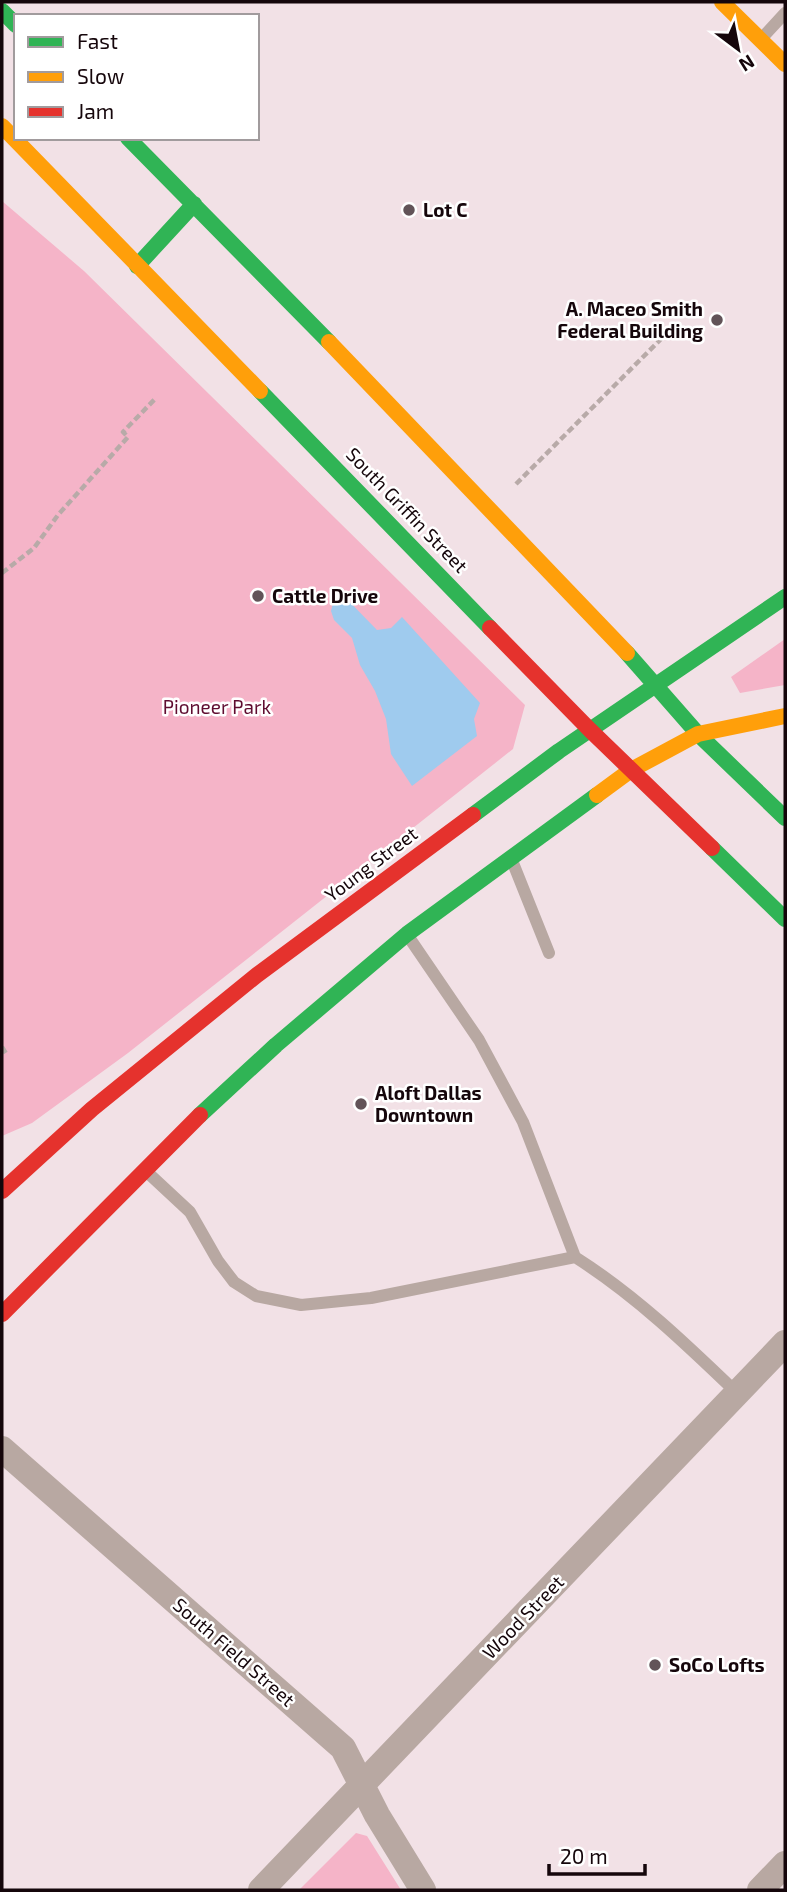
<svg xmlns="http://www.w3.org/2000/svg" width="787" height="1892" font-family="'Exo 2',sans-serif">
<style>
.green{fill:#f5b4c8}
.water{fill:#9fcbee}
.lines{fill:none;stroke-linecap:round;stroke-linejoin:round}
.path{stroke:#b8aaa8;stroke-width:4.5;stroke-dasharray:7 3.5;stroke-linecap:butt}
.lane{stroke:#b8a8a2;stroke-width:12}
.street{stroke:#b8a8a2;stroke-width:26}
.fast{stroke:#30b455;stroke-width:16}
.slow{stroke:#ff9f0a;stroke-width:16}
.jam{stroke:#e5322d;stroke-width:16}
.poi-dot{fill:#625358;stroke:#fff;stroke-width:2.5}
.labels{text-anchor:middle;stroke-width:5;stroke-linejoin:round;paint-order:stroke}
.poi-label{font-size:19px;font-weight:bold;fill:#15060b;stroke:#fff;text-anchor:start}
.street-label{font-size:19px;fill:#15060b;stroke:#fff}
.park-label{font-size:19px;fill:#5f0c30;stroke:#fff}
</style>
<rect width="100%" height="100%" fill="#f2e1e6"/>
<!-- green -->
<path class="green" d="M2,201L84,271L525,705L513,749L128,1053L32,1123L2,1136Z
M785,639V685L740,693L731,677Z
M356,1833L367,1836L401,1890H299Z"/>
<!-- water -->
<path class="water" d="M334,586L377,630L391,628L402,617L480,703L474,719L477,736L412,786L391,754L386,719L375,691L360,665L352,638L334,620L331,611L335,595Z"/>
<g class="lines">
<!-- path -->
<path class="path" d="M516,484L661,339
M2,573L34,548L58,515L128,437L123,432L155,399
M2,1047L7,1055"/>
<!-- lane -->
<path class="lane" d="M762,38L785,13
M513,863L549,953
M408,936L479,1040L523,1122L575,1257
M147,1172L190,1212L218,1261L234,1282L256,1296L301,1305L371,1298L575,1257C635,1295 686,1344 737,1393"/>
<!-- street -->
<path class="street" d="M2,1449L343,1748L377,1815L423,1890
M261,1890L785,1343
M760,1890L785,1864"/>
<!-- fast -->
<path class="fast" d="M2,11L16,25
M128,138L329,342
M137,266L194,204
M260,391L490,628
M627,653L698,734L785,818
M473,815L559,751L785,597
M712,848L785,919
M200,1115L276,1045L407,934L597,795"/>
<!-- slow -->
<path class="slow" d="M722,2L785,64
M2,126L260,391
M329,342L627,653
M597,795L631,770L698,734L785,716"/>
<!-- jam -->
<path class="jam" d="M490,628L590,730L712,848
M2,1191L92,1109L257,975L473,815
M2,1314L200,1115"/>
</g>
<!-- markers -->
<g class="poi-dot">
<circle cx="409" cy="210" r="7"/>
<circle cx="717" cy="320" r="7"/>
<circle cx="258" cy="596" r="7"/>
<circle cx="361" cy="1104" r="7"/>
<circle cx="655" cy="1665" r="7"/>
</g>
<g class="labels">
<!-- poi labels -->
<g class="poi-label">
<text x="423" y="217">Lot C</text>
<text x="703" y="316" text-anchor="end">A. Maceo Smith<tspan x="703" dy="22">Federal Building</tspan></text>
<text x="272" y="603">Cattle Drive</text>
<text x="375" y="1100">Aloft Dallas<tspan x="375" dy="22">Downtown</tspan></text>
<text x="669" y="1672">SoCo Lofts</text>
</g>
<!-- street labels -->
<g class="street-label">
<text transform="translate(407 510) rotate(46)" y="7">South Griffin Street</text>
<text transform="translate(371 864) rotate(-37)" y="7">Young Street</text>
<text transform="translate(523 1617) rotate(-46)" y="7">Wood Street</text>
<text transform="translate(234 1652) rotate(41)" y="7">South Field Street</text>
</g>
<!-- park labels -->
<g class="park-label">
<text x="217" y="714">Pioneer Park</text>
</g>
</g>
<!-- border -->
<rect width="787" height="1892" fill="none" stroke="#15060b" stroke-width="7"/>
<!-- legend -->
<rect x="14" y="14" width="245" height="126" fill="#ffffff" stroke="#a19b9d" stroke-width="2"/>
<rect x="28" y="37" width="35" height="10" fill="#30b455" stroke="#a19b9d" stroke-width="2"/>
<text x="77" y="49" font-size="21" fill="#15060b">Fast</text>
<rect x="28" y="72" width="35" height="10" fill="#ff9f0a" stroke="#a19b9d" stroke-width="2"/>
<text x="77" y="84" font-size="21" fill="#15060b">Slow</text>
<rect x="28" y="107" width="35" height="10" fill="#e5322d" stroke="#a19b9d" stroke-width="2"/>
<text x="77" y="119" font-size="21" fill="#15060b">Jam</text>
<!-- north arrow -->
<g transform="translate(738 49) rotate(148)" stroke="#ffffff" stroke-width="5" paint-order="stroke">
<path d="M0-5L12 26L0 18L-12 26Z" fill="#15060b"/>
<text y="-10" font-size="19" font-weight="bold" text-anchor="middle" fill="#15060b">N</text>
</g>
<!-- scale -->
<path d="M549 1864v10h96v-10" fill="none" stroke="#15060b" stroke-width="3.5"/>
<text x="560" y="1864" font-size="21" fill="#15060b" stroke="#ffffff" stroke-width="5" paint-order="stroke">20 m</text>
</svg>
